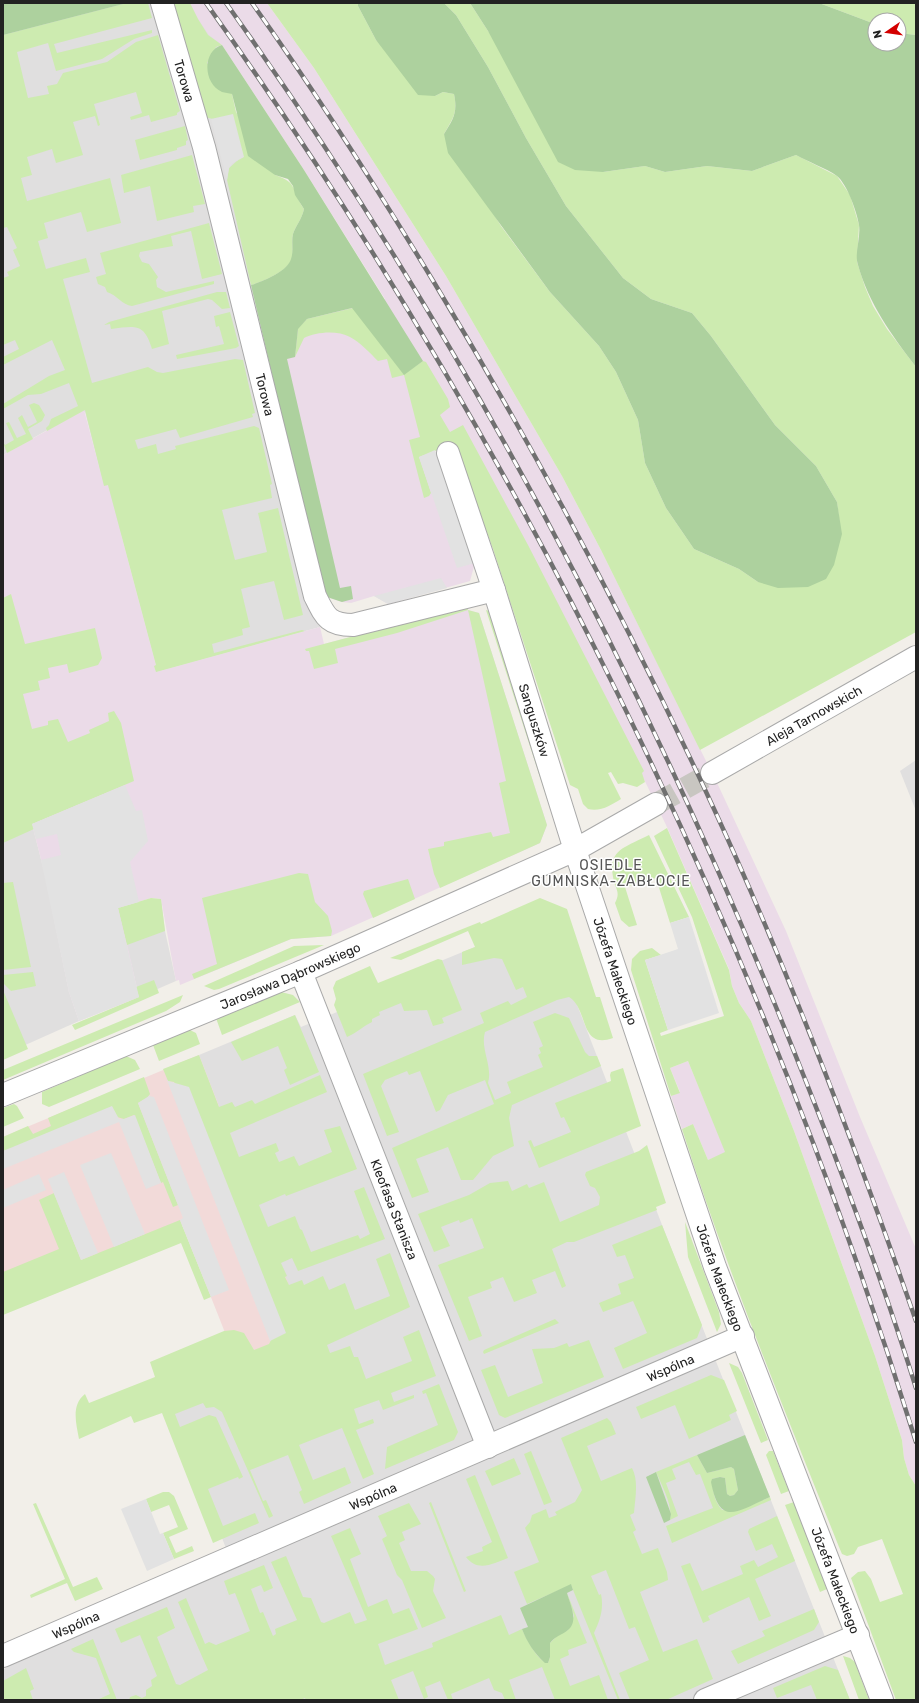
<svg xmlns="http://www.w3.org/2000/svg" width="919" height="1703" font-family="Rubik,sans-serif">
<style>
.residential{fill:#e0dfdf}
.commercial{fill:#f2dad9}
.industrial{fill:#ebdbe8}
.grass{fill:#cdebb0}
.forest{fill:#add19e}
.parking{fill:#e2e2e2}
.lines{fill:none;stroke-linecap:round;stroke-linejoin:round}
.minor-tunnel{stroke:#c8c6c1;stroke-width:22;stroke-dasharray:22 11;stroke-linecap:butt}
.minor-casing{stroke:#a9a9a9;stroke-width:24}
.tertiary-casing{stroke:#a9a9a9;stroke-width:24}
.minor{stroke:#fff;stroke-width:22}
.tertiary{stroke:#fff;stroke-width:22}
.rail-casing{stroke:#707070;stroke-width:4.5}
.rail{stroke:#fff;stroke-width:3;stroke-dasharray:9;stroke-linecap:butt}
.labels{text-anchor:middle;stroke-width:3;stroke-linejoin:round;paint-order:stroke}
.street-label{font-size:13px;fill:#222;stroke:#fff}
.neighbourhood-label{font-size:14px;letter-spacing:1px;fill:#555;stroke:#fff}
</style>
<rect width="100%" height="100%" fill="#f2efe9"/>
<!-- residential -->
<path class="residential" d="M3,3H190L222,45L324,596L316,612L320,627L156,672V665L122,537L104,486L85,412L74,415L3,455Z
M3,651L134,781L32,824L45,875L69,992L79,1021L3,1055Z
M916,760V811L900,771Z
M161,899L165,931L176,981L139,997L118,908Z
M544,919L664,1230L850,1700H3V1670L17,1660L234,1569L172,1409L285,1277L199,1055L295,1015L301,1027L337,1012L340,1002Z"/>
<!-- commercial -->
<path class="commercial" d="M199,1055L314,1349L243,1378L182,1224L3,1297V1137Z"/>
<!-- industrial -->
<path class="industrial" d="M190,3H267L314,68L446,276L562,476L601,550L719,787L786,931L860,1117L916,1249V1486L909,1475L904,1458L902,1440L875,1356L794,1131L751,1021L739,1003L732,986L729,969L666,825L641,773L456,444L435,451L475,563L470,581L388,604L374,596L351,603L342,602L324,596L262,331L385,299L304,170L222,45L209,35L198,19Z
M84,410L104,485H108L156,665V672L320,627L324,644L467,606L468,610L479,613L547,825L540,843L331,936L291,939L180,985L179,980L176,981L174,971L161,899L151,898L119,908L139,997L79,1021L69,992L45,875L32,824L133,781L21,766L3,651V455Z
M688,1061L726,1153L708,1160L693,1124L682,1129L671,1096L680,1092L670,1068Z"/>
<!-- grass -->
<path class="grass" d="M127,3H148L152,18L54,44L57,53L152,30V33L134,39L102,59L56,71L48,43L17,52L28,98L49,94L47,86L57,84L63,73L107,62L136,42L158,35L180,111L177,113V115L151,122L149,115L131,120L130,117L142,113L136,92L94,104L100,125L98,126L95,116L73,122L83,155L56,163L52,149L27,157L32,175L21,178L27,201L110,178L121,223L87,232L81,212L44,223L48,238L38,241L46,269L86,258L90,272L63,279L92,383L148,367L157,372L163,373L235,359L243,360L255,413L252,414L253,417L180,438L176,429L135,440L138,449L156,444L158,454L176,449L175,446L254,426L259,428L272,484L270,485L272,498L222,510L235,560L267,552L258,513L278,508L303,615L284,620L274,581L241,589L250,627L242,629L243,635L212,644L214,653L302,630L305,631L156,672L154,666L156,665L108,485L104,486L85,410L47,431L46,428L49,425L51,419L78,406L69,383L41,394L28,395L3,409V404L49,376L65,370L52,340L3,365V357L19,349L15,340L3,345V278L9,276L7,272L20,266L13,250L17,248L7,227L3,228V35Z
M170,3H190L198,19L208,35L222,45L216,47L207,63L232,94L236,112L275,175C299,183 291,190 304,209C302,219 296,225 293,234C291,242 294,251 292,259C288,271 262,282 251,285L227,180L229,168L238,160L213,119L204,117Z
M267,3H358V6L376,40L435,96L443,92L454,94C458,113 453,118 444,134L501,226L550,292L599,346L616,372L638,420L645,463L666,508L694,549L739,569L758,582L841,534L837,502L816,466L775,425L711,336L692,313L651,299L623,278L566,206L526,138L488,67L456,15L444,3H470L488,31L603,172L645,166L665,172L707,166L752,171L796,155L837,176L850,195L859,225L857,262L865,287L873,306L887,329L916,367V632L700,750L601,550L562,476L446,276L314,68Z
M819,3H916V35L899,33V20H875V24Z
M185,126L188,140L186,141V145L177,148V150L140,160L135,140Z
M192,155L205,204L193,206L194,212L157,221L150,186L124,193L121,175Z
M209,223L222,274L202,279L191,231L171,236L173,246L140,252L139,256L142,262L149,264L158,277L156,280L157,287L166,292L214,281V284L132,306C122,305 117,295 107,292L105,287L98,284L96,277L106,274L100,253Z
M217,292H226L230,308L222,309L212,300L208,299L162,311L169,344L152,349C144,323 136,326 111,329L110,324L104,325L109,322Z
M353,308L404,374L423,361L426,362L448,399L450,407L440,415L450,432L463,425L528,545L644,771L642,773L645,782L637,787L623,783L618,784L611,772L608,773L621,799C611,805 601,812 588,809L583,804L578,789L570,785L493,549L454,444L419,457L431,493L429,496L424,498L409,440L420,437L404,375L392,378L387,359L378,361C370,353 360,342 350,337C337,330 316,332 304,338L295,357L298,328L307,319Z
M230,312L239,346L236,348L177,359L176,355L224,344L219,326L216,327L214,316Z
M34,403L39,405L45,415L42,421L28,429L33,439L7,453L3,442L5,445L14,440L6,423L9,422L17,438L26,434L18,418L22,415L28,427L37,422L29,405Z
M11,594L25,644L95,628L102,658L98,665L69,673L67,664L48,668L50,678L38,681L40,690L23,694L32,729L48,725V721L58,719L68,742L90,733L89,730L109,721L108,713L114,711L121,723L134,781L32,824L34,829L3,843V598Z
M467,606L468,610L479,613L547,825L540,843L440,888L434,874L428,849L444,846V842L491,832L493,837L510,833L499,783L506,781L468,610L397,633L335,649L338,663L314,669L309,651H306L305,649Z
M486,610L489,611L550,798L547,799Z
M667,828L729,970L732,986L739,1003L751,1021L794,1131L875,1356L902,1440L904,1458L909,1475L916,1486V1700H896L851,1578L858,1572L865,1571L871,1579L880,1602L903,1594L882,1539L858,1547L854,1554L847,1556L842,1554L839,1547C784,1409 727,1271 682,1129L693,1124L708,1160L725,1152L688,1061L670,1068L680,1093L671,1096L631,970L632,959L640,951L652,948L661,955L645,960L668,1030L660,1033L661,1036L724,1016L692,917L654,836Z
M649,835L689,917L670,923L656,878L625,887L637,925L629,927L621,920L615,903C619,895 618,892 615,885C605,850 622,849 649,835Z
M299,873L308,874L315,902L328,916L332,931L331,936L291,939L194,979L192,974L217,964L202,898Z
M408,879L415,899L373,918L363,894L364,891Z
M13,882L31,967L3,970V883Z
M151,898L161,899L165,931L127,945L118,908Z
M540,898L567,909L596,997H600L613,1038C579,1050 589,1009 569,997L557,1000L485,1032C480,1049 493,1066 488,1083L495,1100L511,1093L507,1082L543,1067L538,1055L541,1053L539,1048L543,1046L533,1022L555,1013L569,1018L585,1052L589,1056H597L601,1066L512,1105L509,1118L514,1146L493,1156L473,1180H461L448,1147L416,1159L429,1192L412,1198L392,1148L494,1104L485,1080L448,1095L440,1110L436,1112L420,1071L409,1075L407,1071L385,1080L381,1086L399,1132L387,1136L363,1074L484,1023L480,1013L508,1001L511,1005L527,997L523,987L516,990L502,959L494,958L462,965V952L475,947L468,931L401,960L390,958L480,922L481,924Z
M324,945L219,989L214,990L204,986L294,946Z
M438,959L442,960L462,1010L442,1018L444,1023L433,1026L427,1010L404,1011L401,1003L379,1012L380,1015L372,1019V1022C363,1026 357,1033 347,1037L334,1005L336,999L333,988L336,981L370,966L378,983Z
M33,972L36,986L11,991L3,983V975Z
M154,980L159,993L75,1030L72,1025L139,997L136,987Z
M3,990L28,1049L3,1060Z
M281,992L293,995L300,1002L222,1035L216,1018L274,994Z
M183,995L180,1002L166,1011L3,1080V1070Z
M295,1015L319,1072L290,1085L284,1070L287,1068L278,1046L242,1061L231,1042Z
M190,1030L196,1033L200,1044L159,1061L153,1045Z
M199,1055L219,1107L232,1102L235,1107L252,1100L255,1104L320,1075L327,1092L230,1133L239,1157L276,1143L279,1151L275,1153L279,1162L294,1156L299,1166L332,1152L324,1130L340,1126L357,1169L286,1196L285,1194L259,1205L268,1227L295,1216L300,1229L302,1230L311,1252L358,1235L360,1239L370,1234L354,1191L364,1187L385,1239L298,1271L292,1258L281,1263L287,1276L285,1277L289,1285L302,1280L304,1285L323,1276L329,1290L345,1283L355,1310L390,1296L376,1259L390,1253L410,1307L327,1345L330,1353L350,1346L354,1357H358L366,1379L412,1361L403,1337L419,1330L436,1376L391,1393L394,1402L414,1395V1398L383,1410L379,1400L354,1409L359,1424L373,1419L374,1423L356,1430L374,1474L363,1479L342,1428L299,1445L313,1480L345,1467L351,1483L304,1504L299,1492L302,1490L288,1455L250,1470L263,1501L266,1500L273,1516L269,1518L222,1412L214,1407L206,1408L203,1403L175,1414L180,1427L209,1415L216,1417L243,1477L239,1479L238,1477L208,1489L223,1526L255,1513L259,1523L213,1543L162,1413L134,1423L131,1416L79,1439C76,1423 71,1405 85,1394L89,1403L155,1377L150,1362L224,1331L234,1330L244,1333L254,1350L269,1344L272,1338L174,1082L168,1081L163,1069Z
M126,1056L135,1060L140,1069L49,1107L42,1104V1092Z
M623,1068L641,1126L539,1168L528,1141L531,1140L534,1147L571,1132L564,1117L561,1118L555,1103L611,1081L610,1075L611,1072Z
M144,1077L150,1094L147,1098L138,1103L178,1205L173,1207L163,1182L161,1183L134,1115L124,1119L117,1117L3,1151V1137L28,1126L33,1134L51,1126L48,1118Z
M14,1104L17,1106L24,1118L3,1127V1108Z
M647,1145L666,1203L656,1207L657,1210L574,1242H567L552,1249L566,1286L562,1288L555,1271L532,1280L537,1293L514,1302L503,1277L490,1282L492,1288L468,1297L482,1336L469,1341L438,1265L484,1248L472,1218L460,1223L459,1220L441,1227L450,1246L434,1252L418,1214L469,1195L490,1183L508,1181L512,1191L527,1184L529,1188L544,1182L560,1222L599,1205L600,1197L595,1188L590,1186L585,1175L586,1172L639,1151Z
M54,1193L81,1260L180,1220L211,1297L204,1300L181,1243L3,1315V1272L59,1249L39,1200Z
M685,1222L719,1312L721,1324L717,1332L688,1257Z
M662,1225L702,1325L697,1338L623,1369L614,1348L647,1333L633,1301L603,1312L599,1303L621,1294L618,1284L634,1278L625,1255L617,1257L612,1245Z
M555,1319L559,1323L484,1354L483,1352L484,1350Z
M589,1340L604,1377L505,1418L499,1415L481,1370L495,1365L508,1397L543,1383L532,1349L554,1348L567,1343L569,1347Z
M729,1363L738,1367L742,1373L768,1440L761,1443Z
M711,1375L724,1380L737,1411L729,1415L731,1420L689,1439L675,1405L641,1419L636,1407Z
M439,1384L458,1432L454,1440L385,1469L387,1447L438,1425L426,1393L423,1394L422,1391Z
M607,1418L611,1422L616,1434L587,1446L601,1481L632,1468C639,1481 635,1499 634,1513L630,1515L636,1530L633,1532L642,1554L658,1548L667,1572L668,1580L640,1592L663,1652L697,1639L713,1679L666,1700H630L619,1673L649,1660L635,1627L629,1629L606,1570L591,1576L599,1595L601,1594C604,1609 600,1620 594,1633L620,1700H618L571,1585L527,1604L514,1572L539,1562L525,1528L530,1522L532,1515L546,1509L549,1518L557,1515L555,1512L575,1502L582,1490L561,1438Z
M531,1451L552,1502L544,1505L524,1454Z
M769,1451H773L789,1491L781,1494L766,1455Z
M697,1455L707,1473L731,1467L734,1469L738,1490L734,1495L730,1496L727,1494L725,1478L720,1477L712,1479C713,1491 714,1501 722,1510L737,1511L770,1497L771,1500L672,1543L666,1526L713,1508L700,1474L696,1475L689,1462L672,1469L676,1479L666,1483L678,1516L670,1520C673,1505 662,1486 656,1472Z
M514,1458L521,1474L492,1486L485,1471Z
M475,1475L508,1558C494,1563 478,1573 466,1557L483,1551L482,1547L492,1542L466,1479Z
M163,1492H169L174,1496L188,1529L169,1537L176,1553L192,1546L194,1551L174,1559L163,1533L178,1527L169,1505L151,1512L146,1499Z
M431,1502L466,1591L464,1592L429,1503Z
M794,1502L827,1589L820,1592L785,1505Z
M36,1503L73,1587L97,1577L103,1589L75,1601L67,1583L31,1598L30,1595L65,1579L33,1504Z
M409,1503L421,1524L402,1532L405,1540L399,1543L411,1571H427L433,1576L435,1579L433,1591L446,1618L422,1628L402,1580L397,1575L382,1539L387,1536L378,1516Z
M777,1516L795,1561L755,1579L771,1616L759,1621L749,1597L708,1616L710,1620L703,1623L681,1566L690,1563L702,1591L743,1574L740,1566L754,1560L758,1567L778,1557L772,1544L756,1551L748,1532L749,1529Z
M350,1528L361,1554L350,1559L368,1607L387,1599L393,1614L409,1608L418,1629L378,1644L385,1665L433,1647L432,1643L501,1615L509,1635L522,1629C526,1638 538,1662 548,1663L550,1657V1643L558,1635L568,1630L574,1616L567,1593L587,1643L568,1650L569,1655L560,1659L570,1686L599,1675L608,1700H555L542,1667L509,1680L516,1700H505L502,1693L494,1690L489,1678L451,1694L453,1700H448L440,1681L425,1687L428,1697L424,1699L413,1671L391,1680L399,1700H306L305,1698L300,1700H129L130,1697L136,1695L142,1698L146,1696V1690L152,1686L151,1680L157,1676L140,1635L121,1643L115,1629L167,1607L175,1628L157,1637L176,1684L180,1685L208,1670L178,1602L186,1598L205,1644L209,1642L216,1645L250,1631L235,1593L229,1595L224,1581L264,1565L273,1588L264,1592L261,1585L251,1589L260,1613L263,1612L273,1636L276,1634L275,1629L297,1620L271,1562L286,1556L303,1597L311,1598L321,1622L324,1623L350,1612L355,1624L367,1620L331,1536Z
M814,1609L819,1622L814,1630L738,1664L731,1651L765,1636L762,1631Z
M93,1639L117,1700H97L110,1694L96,1658L74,1652L71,1649Z
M843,1656L850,1658L855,1662L869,1700H859Z
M825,1666L838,1670L850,1700H817L811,1685L777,1698L773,1688Z
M26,1668L34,1689L30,1691L33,1700H3V1681Z"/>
<!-- forest -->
<path class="forest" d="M3,3H127L3,35Z
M358,3H444L456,15L488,67L526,138L566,206L623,278L651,299L692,313L711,336L775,425L816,466L837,502L842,534L834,565L826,579L808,587L778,588L758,582L739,569L694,549L666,508L645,463L638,420L616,372L599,346L550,292L448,153L444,134C453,119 458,113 454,94L443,92L435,96L418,95L376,40L358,6Z
M470,3H819L875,24V44H899V33L916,35V367C891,334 869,304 858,265C854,253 861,238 859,225C857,212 847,184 837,176C826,168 808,162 796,155L752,171L707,166L665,172L645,166L603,172L575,170L558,162L488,31Z
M222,45L304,170L423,361L404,375L352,308L307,319L298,329L295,357L287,359L340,588L351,586L353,599L342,602L324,596L251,285C262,282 288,271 291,259C294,251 291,242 293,234C296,225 302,219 304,209L295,195L293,186L288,179L275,175L248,156L232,94C229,93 225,93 222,92C203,84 202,51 222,45Z
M745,1435L770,1497C737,1511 720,1528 711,1482L712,1479L720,1477L725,1478L727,1494L730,1496L734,1495L738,1490L734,1469L731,1467L707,1473L697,1455Z
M656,1472L671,1514L670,1520L664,1523L646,1477Z
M571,1584L573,1590L567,1593C570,1604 579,1621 568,1630C562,1635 555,1636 550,1643V1657L548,1663H545C534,1653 527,1642 522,1629L528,1627L520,1608Z"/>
<!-- parking -->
<path class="parking" d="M233,114L244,157L233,163L229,168L227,180L211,119Z
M435,450L475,563L457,568L419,457Z
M441,578L447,588L388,604L374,596Z
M125,785L136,811L142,810L148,841L130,862L139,902L118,908L139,997L79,1021L69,992L41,860L61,855L57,834L36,839L32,824Z
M689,917L719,1013L668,1030L645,960L678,949L670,923Z
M166,1078L168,1081L189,1087L286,1333L270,1341Z
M149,1096L154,1097L229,1290L211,1297L180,1220L183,1218L138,1103Z
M112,1106L119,1119H124L135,1115L161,1183L146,1189L119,1122L3,1169V1151Z
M111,1153L145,1234L114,1247L80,1165Z
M64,1172L98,1253L81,1260L48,1179Z
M39,1174L46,1190L3,1208V1190Z
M146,1499L160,1534L163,1533L174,1559L147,1571L121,1509Z"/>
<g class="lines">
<!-- minor-tunnel -->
<path class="minor-tunnel" d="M656,804L712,773"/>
<!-- minor casing -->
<g class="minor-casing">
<g id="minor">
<path id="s1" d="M162,3L204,147L315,596C325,616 328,625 353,625L494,590"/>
<path id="s2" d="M448,453L494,590L575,850L656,804"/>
<path id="s3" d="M712,773L916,657"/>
<path id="s4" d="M301,972L488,1447"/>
<path id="s5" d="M3,1656L743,1336"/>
<path d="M705,1700L858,1635"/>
</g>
</g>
<!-- tertiary casing -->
<g class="tertiary-casing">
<g id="tertiary">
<path id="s6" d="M3,1095L301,972L575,850L715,1267L882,1700"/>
</g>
</g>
<!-- minor -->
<use href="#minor" class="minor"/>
<!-- tertiary -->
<use href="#tertiary" class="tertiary"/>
<!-- rail casing -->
<g class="rail-casing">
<path id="rail" d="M206,3C515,436 759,934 916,1442
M226,3C448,314 631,654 776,1007C827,1132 876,1259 916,1388
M252,3C317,94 377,188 435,284C537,453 631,629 714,809C791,976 856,1148 916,1321"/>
</g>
<!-- rail -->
<use href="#rail" class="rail"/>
</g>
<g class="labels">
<!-- street labels -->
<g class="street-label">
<text dy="5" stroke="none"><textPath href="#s1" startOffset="81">Torowa</textPath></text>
<text dy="5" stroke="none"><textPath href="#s1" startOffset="405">Torowa</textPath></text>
<text dy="5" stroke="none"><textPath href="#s3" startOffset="117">Aleja Tarnowskich</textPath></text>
<text dy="5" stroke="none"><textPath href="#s2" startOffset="281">Sanguszków</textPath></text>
<text dy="5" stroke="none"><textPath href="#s6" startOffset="750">Józefa Małeckiego</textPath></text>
<text dy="5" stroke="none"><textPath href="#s6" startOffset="311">Jarosława Dąbrowskiego</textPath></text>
<text dy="5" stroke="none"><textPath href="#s4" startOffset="255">Kleofasa Stanisza</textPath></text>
<text dy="5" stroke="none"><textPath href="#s6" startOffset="1074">Józefa Małeckiego</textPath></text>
<text dy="5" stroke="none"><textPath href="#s5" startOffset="727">Wspólna</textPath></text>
<text dy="5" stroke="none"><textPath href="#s5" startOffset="403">Wspólna</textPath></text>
<text dy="5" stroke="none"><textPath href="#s6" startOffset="1398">Józefa Małeckiego</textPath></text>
<text dy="5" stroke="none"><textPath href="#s5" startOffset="79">Wspólna</textPath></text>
</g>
<!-- neighbourhood labels -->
<g class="neighbourhood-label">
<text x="611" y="870">OSIEDLE<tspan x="611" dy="16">GUMNISKA-ZABŁOCIE</tspan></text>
</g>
</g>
<!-- border -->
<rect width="919" height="1703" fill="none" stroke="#222222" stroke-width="8"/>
<!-- north arrow -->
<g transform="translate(887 32) rotate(257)"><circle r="19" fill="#ffffff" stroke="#a7a7a7"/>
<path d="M0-3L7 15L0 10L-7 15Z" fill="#d40000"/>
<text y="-6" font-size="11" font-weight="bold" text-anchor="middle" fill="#222222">N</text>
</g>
</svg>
